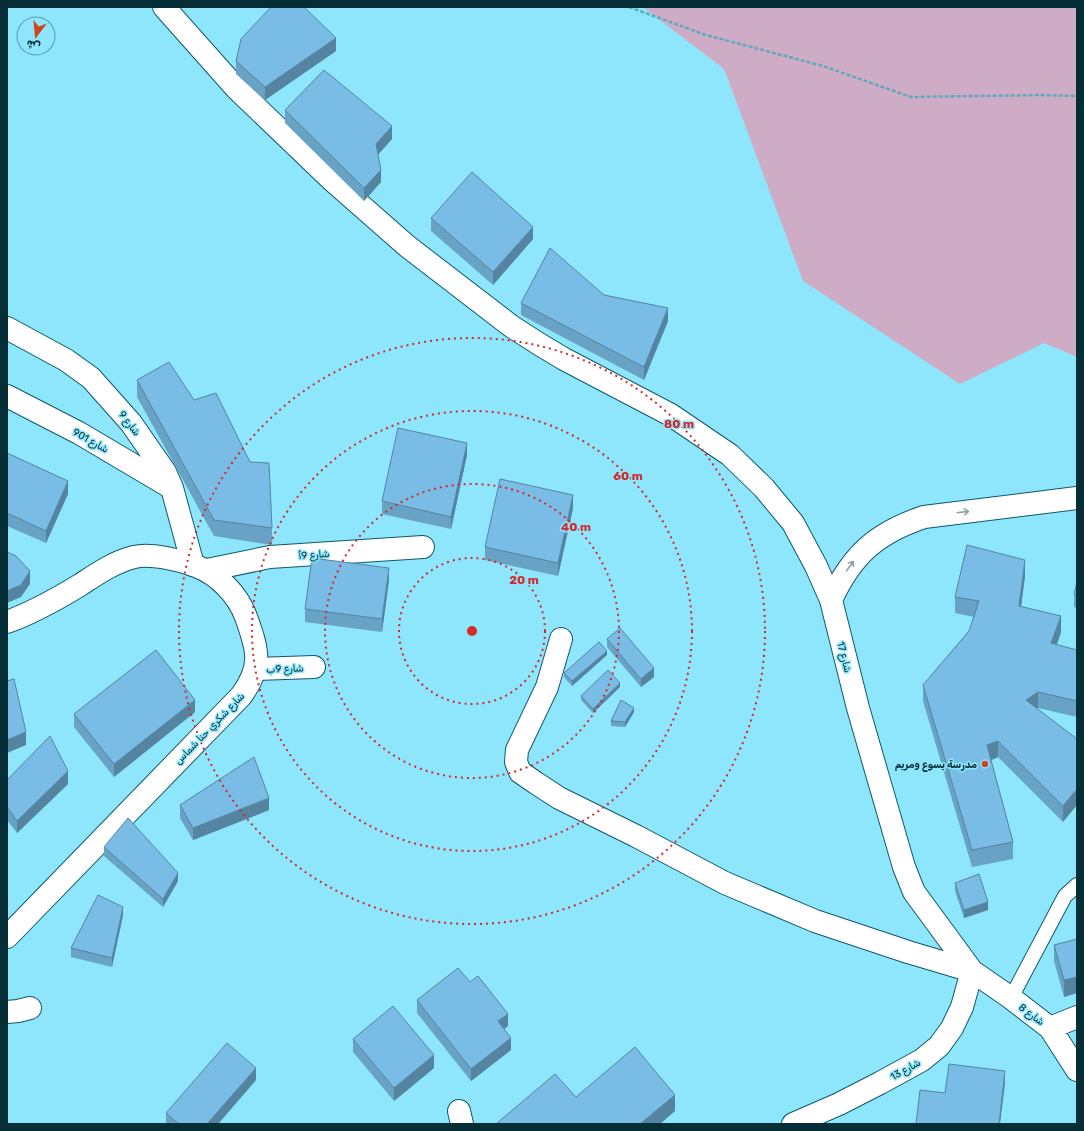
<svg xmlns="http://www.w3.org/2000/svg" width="1084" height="1131" font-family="Rubik,'Noto Naskh Arabic',sans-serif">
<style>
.green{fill:#ceacc5}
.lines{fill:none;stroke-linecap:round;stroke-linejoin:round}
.lane-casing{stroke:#0e5968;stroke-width:16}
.street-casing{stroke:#0e5968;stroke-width:24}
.secondary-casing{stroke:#0e5968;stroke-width:24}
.path{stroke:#61a8ba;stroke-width:2.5;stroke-dasharray:4 2;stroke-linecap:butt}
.lane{stroke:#fff;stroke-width:14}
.street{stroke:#fff;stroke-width:22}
.secondary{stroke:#fff;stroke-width:22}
.wall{fill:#68a2c5}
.shaded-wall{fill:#5584a0}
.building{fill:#79bce5;stroke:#5584a0}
.oneway{stroke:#8fa1a5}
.ring{fill:none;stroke:#d62828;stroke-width:2;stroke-dasharray:2 4}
.poi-dot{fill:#cf461e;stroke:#8ee6fc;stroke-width:1.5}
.labels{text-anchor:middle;stroke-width:3;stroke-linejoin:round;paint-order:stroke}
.street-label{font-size:10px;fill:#062e37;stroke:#8ee6fc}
.poi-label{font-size:10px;font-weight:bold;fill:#062e37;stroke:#8ee6fc;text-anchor:end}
.centre{fill:#d62828;stroke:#8ee6fc;stroke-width:2}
.ring-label{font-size:12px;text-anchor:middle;font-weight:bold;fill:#d62828;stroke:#8ee6fc;stroke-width:3;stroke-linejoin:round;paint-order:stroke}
</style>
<rect width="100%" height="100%" fill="#8ee6fc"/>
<!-- green -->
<path class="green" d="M643,7H1077V357L1044,343L960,384L803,281L724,69Z"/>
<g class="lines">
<!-- lane casing -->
<g class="lane-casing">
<path id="lane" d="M1011,998L1065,896L1077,885"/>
</g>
<!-- street casing -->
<g class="street-casing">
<path id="street" d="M164,7L236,88L333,181L407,246L511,326L539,344L564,359L671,415L730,455L764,488L793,523L816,566L831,600L858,708L904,867L914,892L972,971
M7,328L66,360L91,378L131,423L165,472L172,488L193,565
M7,396L79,433L172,488
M207,570L270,557L423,547
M831,600C852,555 876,533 924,517L1077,498
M561,639L547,687L517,750L516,762L520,772L536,783L559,798L636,836L725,883L815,921L908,952L972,971L1011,998L1050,1028L1077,1070
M256,669L314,667
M7,1012L18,1011L30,1008
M1050,1028L1077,1017
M459,1111L462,1124
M793,1124L839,1104L880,1083L922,1060L939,1046L952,1028L962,1007L972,971"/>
</g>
<!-- secondary casing -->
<g class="secondary-casing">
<path id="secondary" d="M7,622C32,613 57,599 80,585C97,574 114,562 134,557C151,553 180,560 196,566C219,575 238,595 246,617C258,650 263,666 241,696L7,937"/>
</g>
<!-- path -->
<path class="path" d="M629,7L706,35L823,66L911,97L1042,95L1077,96"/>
<!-- lane -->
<use href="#lane" class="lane"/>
<!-- street -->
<use href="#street" class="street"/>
<!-- secondary -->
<use href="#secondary" class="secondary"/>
</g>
<!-- wall -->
<path class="wall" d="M336,51L265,100L236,74V61Z
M285,110L392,139L378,154L381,182L364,201L285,123Z
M431,218L533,239L493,285L431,231Z
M604,295L668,321L644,380L521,315V303Z
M137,380L272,528V545L214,536L137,397Z
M7,453L68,494L46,543L7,526Z
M467,455L451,529L382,514V501Z
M573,508L558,576L485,560V547Z
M1025,576L1021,606L1061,632L1057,645L1077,650V717L1038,708L1037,709L1077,739L1063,822L998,757L991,760L1013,842V859L972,867L923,701V685L969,631L974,617L955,613V597Z
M389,580L382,632L305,622V609Z
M1077,582V608L1074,607V594Z
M607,639L654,677L641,687L607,647Z
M607,655L572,686L564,677V673Z
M620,687L593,713L581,700V696Z
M195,712L114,777L74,727V714Z
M634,712L625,727L611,726V721Z
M7,780L68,784L17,833L7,820Z
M180,805L269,810L193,840L180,818Z
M104,847L178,881L163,907L104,856Z
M955,883L988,910L964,918L955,891Z
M123,915L112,967L71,957V948Z
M1077,939V993L1064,997L1054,961V945Z
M470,982L508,1026L504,1029L511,1050L471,1081L417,1013V1000Z
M353,1039L434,1068L394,1101L353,1052Z
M256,1080L218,1124H166V1113Z"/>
<!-- shaded-wall -->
<path class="shaded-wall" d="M336,38V51L265,100V87Z
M392,126V139L376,157V144Z
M381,170V182L364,201V188Z
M533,227V239L493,285V272Z
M668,308V321L644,380V367Z
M467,443V455L451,529V517Z
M68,481V494L46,543V531Z
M573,495V508L558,576V563Z
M1025,560V576L1019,622V606Z
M389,568V580L382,632V619Z
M30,571V584L21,597L7,603V591Z
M1061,616V632L1051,660V643Z
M607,651V655L572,686V681Z
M654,668V677L641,687V679Z
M620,683V687L593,713V709Z
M1038,692V708L1026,716V700Z
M195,700V712L114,777V764Z
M634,708V712L625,727V722Z
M26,732V745L7,753V740Z
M998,741V757L987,762V745Z
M68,771V784L17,833V821Z
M1077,789V805L1063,822V806Z
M269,798V810L193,840V828Z
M178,873V881L163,907V899Z
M988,902V910L964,918V910Z
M123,907V915L112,967V958Z
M1077,977V993L1064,997V980Z
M508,1014V1026L498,1034V1021Z
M511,1038V1050L471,1081V1069Z
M434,1055V1068L394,1101V1088Z
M256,1068V1080L218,1124H207Z
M1005,1071V1084L1000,1124H999Z
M675,1095V1111L660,1124H640Z"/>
<!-- building -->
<path class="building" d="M271,7H304L336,38L265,87L236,61L241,39Z
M324,70L392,126L376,144L381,170L364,188L285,110Z
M472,172L533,227L493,272L431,218Z
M550,248L604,295L668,308L644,367L521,303Z
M169,362L194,400L216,393L250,462L269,463L272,528L214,520L137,380Z
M398,428L467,443L451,517L382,501Z
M7,453L68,481L46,531L7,513Z
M500,479L573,495L558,563L485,547Z
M967,545L1025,560L1019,606L1061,616L1051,643L1077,650V701L1038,692L1026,700L1077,739V789L1063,806L998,741L987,745L1013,842L972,850L923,685L969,631L979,601L955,597Z
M7,552L16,556L30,571L21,585L7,591Z
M312,558L389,568L382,619L305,609Z
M1077,582V595L1074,594Z
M620,628L654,668L641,679L607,639Z
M599,642L607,651L572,681L564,673Z
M156,650L195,700L114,764L74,714Z
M608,670L620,683L593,709L581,696Z
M14,679L26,732L7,740V681Z
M621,700L634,708L625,722L611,721Z
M50,736L68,771L17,821L7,807V780Z
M254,757L269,798L193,828L180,805Z
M128,818L178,873L163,899L104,847Z
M979,874L988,902L964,910L955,883Z
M98,895L123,907L112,958L71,948Z
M1077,939V977L1064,980L1054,945Z
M458,968L470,982L478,976L508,1014L498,1021L511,1038L471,1069L417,1000Z
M393,1006L434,1055L394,1088L353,1039Z
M227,1043L256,1068L207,1124H179L166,1113Z
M635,1047L675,1095L640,1124H496L555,1074L576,1097Z
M949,1064L1005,1071L999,1124H916L920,1090L945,1093Z"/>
<!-- one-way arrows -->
<defs><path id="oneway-shaft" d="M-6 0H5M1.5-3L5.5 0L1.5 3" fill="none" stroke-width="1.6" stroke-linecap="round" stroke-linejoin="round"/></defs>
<g class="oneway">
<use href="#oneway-shaft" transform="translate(963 512) rotate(-7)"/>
<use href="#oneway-shaft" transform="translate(850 566) rotate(-54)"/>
</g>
<!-- distance rings -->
<g class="ring">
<circle cx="472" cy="631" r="73"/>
<circle cx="472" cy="631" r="147"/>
<circle cx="472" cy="631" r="220"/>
<circle cx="472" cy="631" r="293"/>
</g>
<!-- markers -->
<circle class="poi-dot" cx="985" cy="764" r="4"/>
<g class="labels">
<!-- street labels -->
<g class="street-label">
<text transform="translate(130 423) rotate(52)" y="4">شارع 9</text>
<text transform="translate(91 440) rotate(29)" y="4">شارع 901</text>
<text transform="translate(314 554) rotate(-4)" y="4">شارع 9أ</text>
<text transform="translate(845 657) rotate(76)" y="4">شارع 17</text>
<text transform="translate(285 668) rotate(-2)" y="4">شارع 9ب</text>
<text transform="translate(209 728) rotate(-46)" y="4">شارع شكري حنا شماس</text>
<text transform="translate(1032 1014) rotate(37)" y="4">شارع 8</text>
<text transform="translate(905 1069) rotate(-29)" y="4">شارع 13</text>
</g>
<!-- poi labels -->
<g class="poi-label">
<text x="977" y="768">مدرسة يسوع ومريم</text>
</g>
</g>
<circle cx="472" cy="631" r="6" class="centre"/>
<g class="ring-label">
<text x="679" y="428">80 m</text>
<text x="628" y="480">60 m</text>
<text x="576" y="531">40 m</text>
<text x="524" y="584">20 m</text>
</g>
<!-- border -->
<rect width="1084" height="1131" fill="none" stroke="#062e37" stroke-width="16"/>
<!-- north arrow -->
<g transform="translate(36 36) rotate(196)"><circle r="19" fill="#8ee6fc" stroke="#589cad"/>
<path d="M0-3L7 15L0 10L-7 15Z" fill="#cf461e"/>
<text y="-6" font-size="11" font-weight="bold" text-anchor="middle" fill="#062e37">ش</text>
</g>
</svg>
